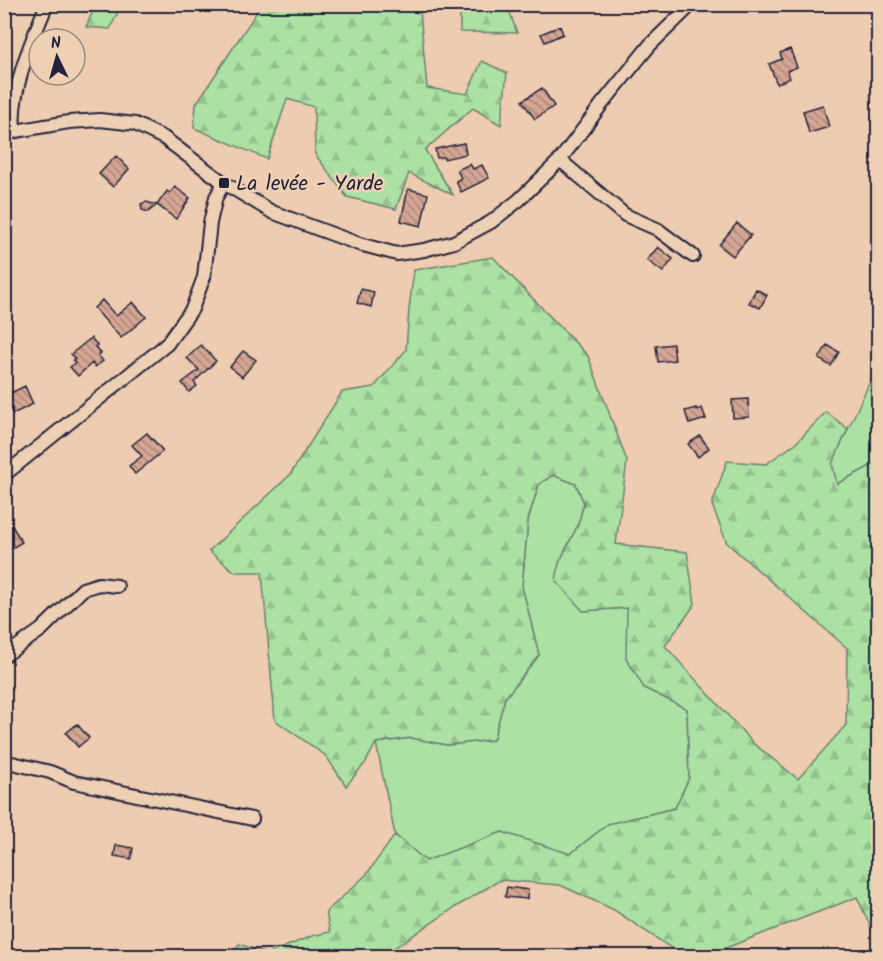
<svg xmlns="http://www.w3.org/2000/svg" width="883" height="961" font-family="Kalam,sans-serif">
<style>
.green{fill:#ace1a4;stroke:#678270;stroke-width:1.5}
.forest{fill:url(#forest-firs);stroke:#678270;stroke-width:1.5}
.building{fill:url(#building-back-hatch);stroke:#22223b;stroke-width:1.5}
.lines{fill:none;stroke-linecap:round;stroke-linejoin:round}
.minor-casing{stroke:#22223b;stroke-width:16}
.minor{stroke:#eed1b5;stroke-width:12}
.poi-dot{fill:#22223b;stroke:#eed1b5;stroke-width:2}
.labels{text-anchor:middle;stroke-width:5;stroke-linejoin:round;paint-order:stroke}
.poi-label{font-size:21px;fill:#22223b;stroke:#eed1b5;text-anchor:start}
</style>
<defs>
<pattern id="forest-firs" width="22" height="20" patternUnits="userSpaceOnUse" patternTransform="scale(1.5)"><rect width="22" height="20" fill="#ace1a4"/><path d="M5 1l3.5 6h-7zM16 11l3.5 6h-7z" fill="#94c18e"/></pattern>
<pattern id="building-back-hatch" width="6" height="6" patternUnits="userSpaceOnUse" patternTransform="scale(1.5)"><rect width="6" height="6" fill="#d4a693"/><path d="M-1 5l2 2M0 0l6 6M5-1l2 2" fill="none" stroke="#ac8779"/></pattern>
</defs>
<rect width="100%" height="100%" fill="#eeccb1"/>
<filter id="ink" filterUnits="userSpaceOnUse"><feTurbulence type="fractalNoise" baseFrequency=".0167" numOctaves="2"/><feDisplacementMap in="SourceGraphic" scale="12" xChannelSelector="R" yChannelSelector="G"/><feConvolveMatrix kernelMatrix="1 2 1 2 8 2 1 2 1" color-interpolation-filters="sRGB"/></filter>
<g filter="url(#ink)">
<!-- green -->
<path class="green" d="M878,364V462L837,484L832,464Z
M553,475L576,484L584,503L578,525L559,563L583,611L628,608L644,688L687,709L689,778L675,808L608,824L570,854L502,832L426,861L395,835L376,743L411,738L447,745L493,740L505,698L539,655L522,587L528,520L539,484Z"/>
<!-- forest -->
<path class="forest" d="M96,4L121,5L110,29L86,27Z
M262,4L424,5L420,11L427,88L467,94L482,61L507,73L501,125L473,108L425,150L453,195L409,173L396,209L347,197L315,154L314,107L287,99L267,159L194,128L196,104Z
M460,5H524L508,7L517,33L460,32Z
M493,257L588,356L627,461L616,544L687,552L695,604L665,646L754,744L798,779L846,725L847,648L727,543L712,505L727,461L766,464L796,443L826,412L848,429L832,464L837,484L878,462V943L857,897L705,956H683L614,910L560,885L500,880L454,908L382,956H231L239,944L267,954L312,936L330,932L326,912L366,875L395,835L426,861L502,832L570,854L608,824L675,808L689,778L687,709L644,688L626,658L627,608L583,611L556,581L559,563L578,525L584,503L576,484L553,475L539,484L528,520L522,586L539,655L505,698L493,740L447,745L411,738L376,743L366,762L346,786L326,756L275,720L262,572H235L209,551L290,475L342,392L374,387L406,350L409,309L414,270Z"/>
<!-- building -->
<path class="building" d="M560,26L563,34L545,42L541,34Z
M790,49L797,67L787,71L790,78L777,84L769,64L782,59L780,53Z
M542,88L554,106L535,119L522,101Z
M823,105L829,127L809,133L803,111Z
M464,143L466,154L444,159L443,157L437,158L435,149Z
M116,156L129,169L113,187L99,174Z
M470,164L473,169L482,165L489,178L461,192L456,181L461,178L457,170Z
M175,187L190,198L176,219L157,205L148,212L142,210L141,204L146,202L157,205L167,191L170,193Z
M408,189L428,194L421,226L401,221Z
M737,223L751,235L733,256L719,245Z
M658,247L673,259L663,272L647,260Z
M361,289L374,292L371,307L357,303Z
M756,289L767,295L760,308L749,303Z
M102,300L116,316L133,302L146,317L121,338L94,308Z
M91,338L97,345L95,347L101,353L98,355L103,361L95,367L92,363L78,376L70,367L75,363L73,360L75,359L71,354Z
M673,344L675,360L658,362L656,346Z
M201,345L216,361L194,382L197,386L189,392L182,383L199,370L187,358Z
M827,345L839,352L831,366L819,359Z
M243,351L256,360L242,377L230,367Z
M25,386L33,404L13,414L4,398V394L10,391L11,393Z
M748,399L749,417L733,418L732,400Z
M696,408V410L702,408L706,419L689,424L685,411Z
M147,433L163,451L135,474L129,466L142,456L132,445Z
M700,436L709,448L698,457L688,444Z
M12,526L22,542L4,553V530Z
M77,724L89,738L78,747L66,733Z
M116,845L133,848L131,859L114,856Z
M507,887L528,890L527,899L505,897Z"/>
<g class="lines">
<!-- minor casing -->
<g class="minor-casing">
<path id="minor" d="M14,132C10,90 31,42 47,4
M4,133L69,122L100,120L135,124L164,138L224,183L272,212L359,244L397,254L424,250L454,242L491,222L519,200L560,160L602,104L650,45L692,4
M560,160L625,215L657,229L693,256
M4,475L167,344L192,309L204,277L210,223L216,197L224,183
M4,656L41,630L83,589L99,584L117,586
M4,761L50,772L74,782L252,819"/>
</g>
<!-- minor -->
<use href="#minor" class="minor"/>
</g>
</g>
<!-- markers -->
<rect class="poi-dot" x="218" y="177" width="12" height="12" rx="3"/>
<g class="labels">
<!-- poi labels -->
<g class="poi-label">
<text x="236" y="190">La levée - Yarde</text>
</g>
</g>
<!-- margin -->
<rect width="883" height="961" fill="none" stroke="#eed1b5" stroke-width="24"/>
<rect x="12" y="12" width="859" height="937" fill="none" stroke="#22223b" stroke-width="2" filter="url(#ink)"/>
<!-- north arrow -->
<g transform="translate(57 57) rotate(355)"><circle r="28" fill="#eed1b5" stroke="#9c8b84" stroke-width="1.5"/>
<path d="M0-4.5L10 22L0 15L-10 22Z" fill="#22223b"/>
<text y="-9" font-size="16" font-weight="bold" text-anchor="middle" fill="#22223b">N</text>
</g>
</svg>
